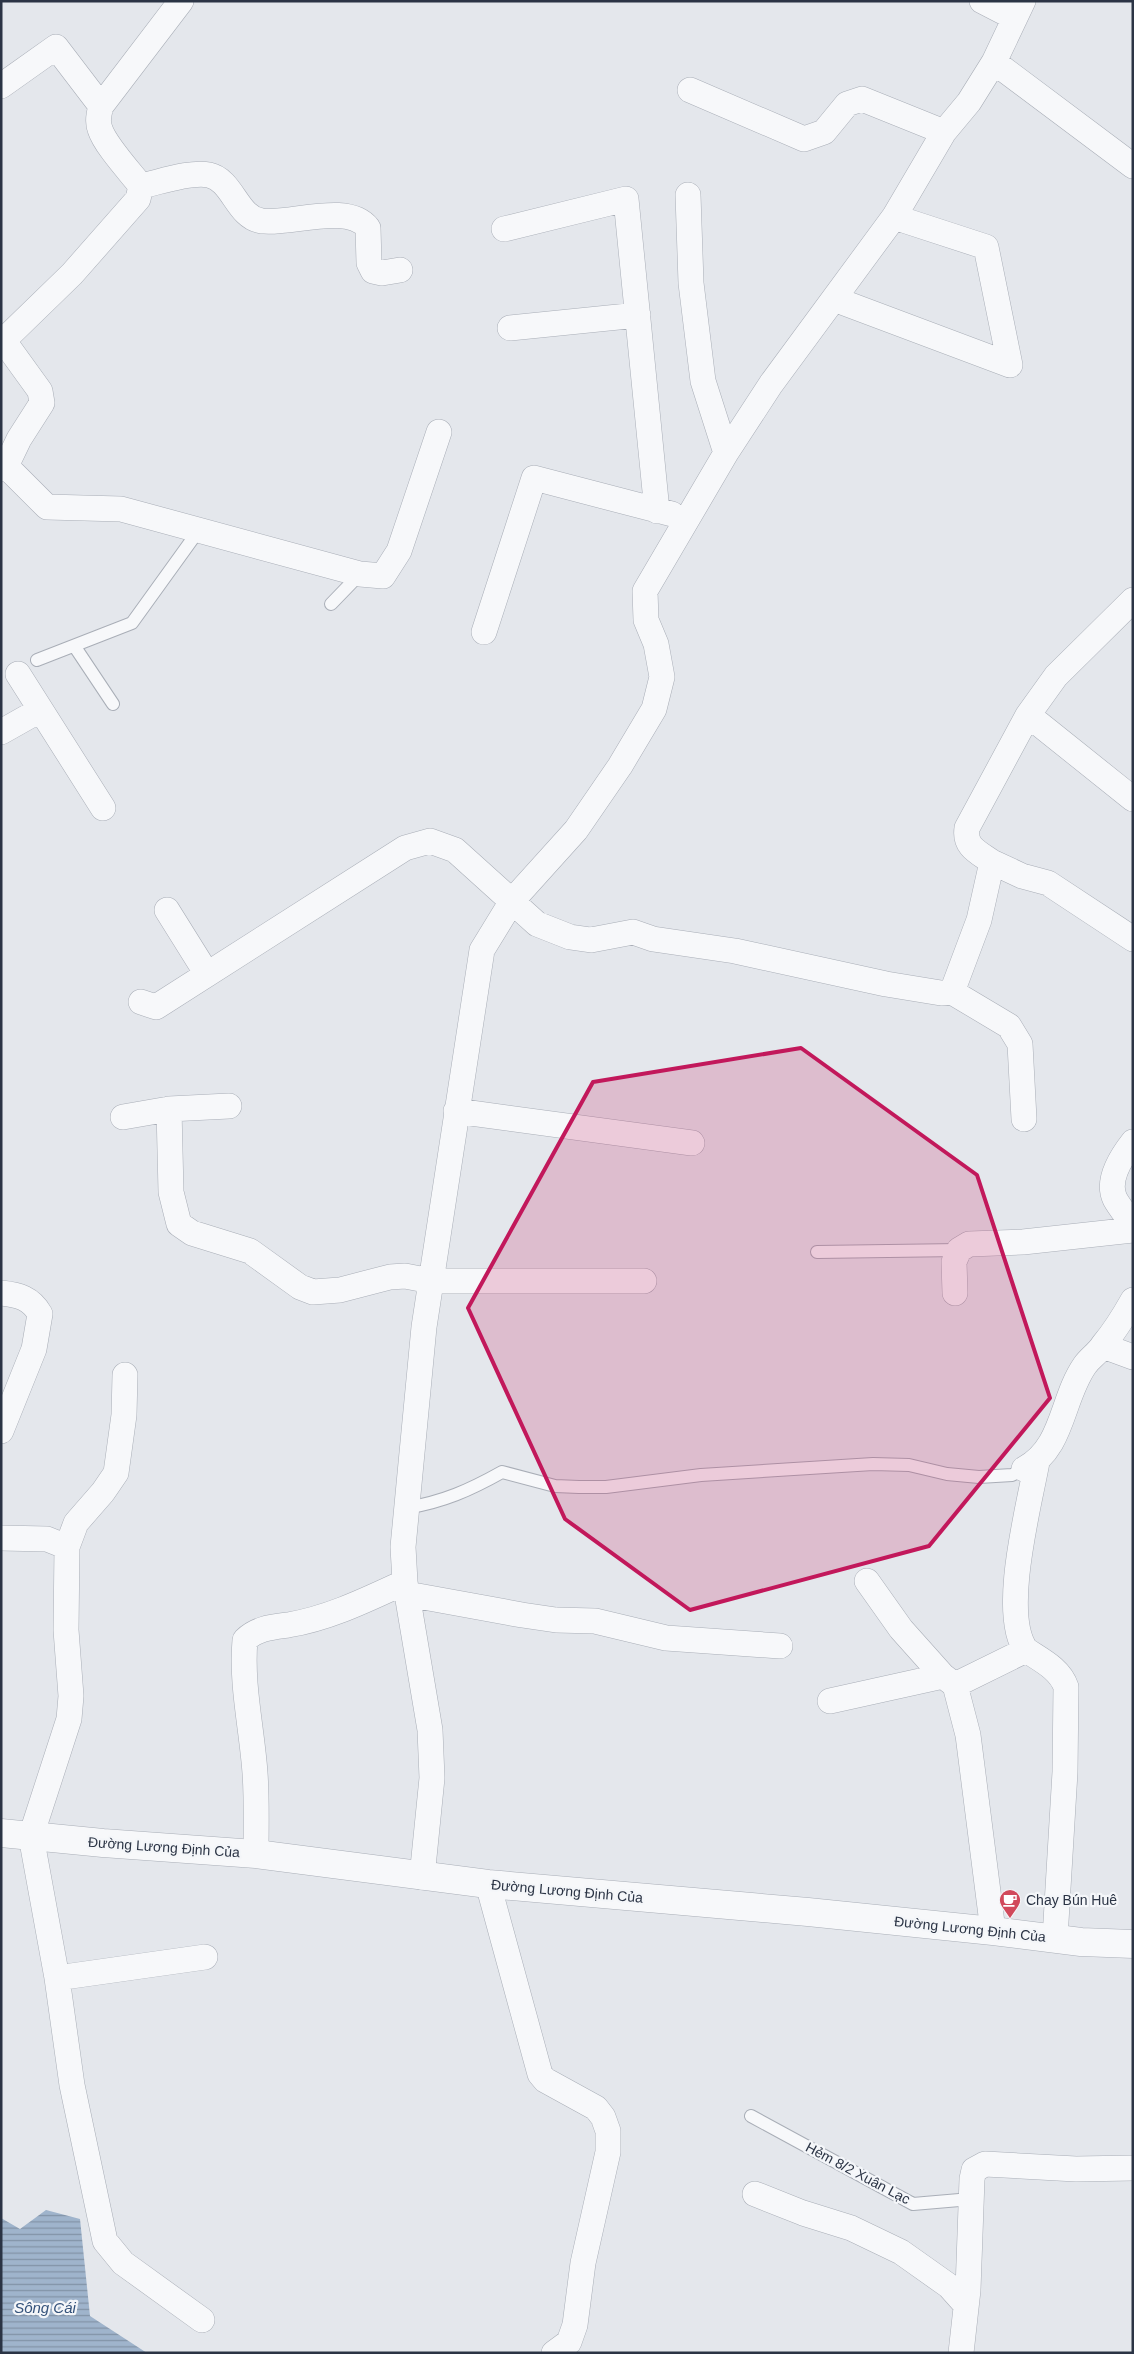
<svg xmlns="http://www.w3.org/2000/svg" width="1134" height="2354" font-family="Arial,sans-serif">
<style>
.water{fill:url(#water-rules)}
.lines{fill:none;stroke-linecap:round;stroke-linejoin:round}
.service-casing{stroke:#a9aeb7;stroke-width:14}
.minor-casing{stroke:#a9aeb7;stroke-width:26}
.tertiary-casing{stroke:#a9aeb7;stroke-width:29}
.service{stroke:#f7f8fa;stroke-width:12}
.minor{stroke:#f7f8fa;stroke-width:25}
.tertiary{stroke:#f7f8fa;stroke-width:28}
.marked{fill:#c2185b;fill-opacity:0.2;stroke:#c2185b;stroke-width:4;stroke-linejoin:round}
.labels{text-anchor:middle;stroke-width:4.5;stroke-linejoin:round;paint-order:stroke}
.street-label{font-size:14px;fill:#2b3445;stroke:#f4f6f9}
.poi-label{font-size:14px;fill:#2b3445;stroke:#f4f6f9;text-anchor:start}
.water-label{font-size:15px;font-style:italic;fill:#34527a;stroke:#f4f6f9}
</style>
<defs>
<pattern id="water-rules" width="6" height="5" patternUnits="userSpaceOnUse" patternTransform="scale(1.25)"><rect width="6" height="5" fill="#9fb4cc"/><path d="M0 2.5h6" fill="none" stroke="#8293a7"/></pattern>
</defs>
<rect width="100%" height="100%" fill="#e4e7ec"/>
<!-- water -->
<path class="water" d="M46,2210L80,2219L90,2316L147,2353H1V2218L20,2229Z"/>
<g class="lines">
<!-- service casing -->
<g class="service-casing">
<path id="service" d="M331,604L360,574
M75,647L113,704
M37,660L132,623L199,530
M817,1252L959,1250
M406,1508C443,1502 470,1490 502,1472L555,1486L579,1487H606L701,1475L873,1464L909,1465L947,1474L979,1477L1012,1475L1024,1469
M751,2116L913,2204L971,2199"/>
</g>
<!-- minor casing -->
<g class="minor-casing">
<path id="minor" d="M982,1L1015,18
M994,62L1133,166
M1,86L56,47L101,106
M690,90L804,139L824,132L847,104L862,99L944,132
M141,186C130,172 105,145 100,129C97,122 99,113 101,106L181,1
M688,195L691,283L703,381L726,453
M504,229L626,199L657,511
M834,299L1010,365L986,247L894,217
M510,328L638,315
M1,337L40,391L42,403L19,439L6,466L1,469
M4,340L72,274L138,199L141,186C160,182 191,171 209,175C233,180 237,218 262,221C290,225 348,202 368,228L369,263L373,271L382,273L400,270
M6,466L47,507L121,509L360,574L383,576L399,551L439,432
M484,632L534,478L672,514
M18,674L103,808
M1028,715L1133,799
M1,732L40,710
M992,862L1022,876L1048,883L1133,939
M167,910L207,974
M952,992L1009,1026L1020,1044L1024,1119
M141,1002L156,1007L405,848L430,841L455,850L537,924L570,937L591,940L633,932L653,939L735,951L886,984L941,993L952,992L979,920L992,862C978,852 964,847 967,828L1028,715L1056,676L1133,600
M169,1109L229,1106
M456,1111L692,1143
M123,1117L169,1109L171,1192L179,1224L192,1233L250,1251L300,1287L313,1292L340,1290L390,1277L405,1276L431,1281H644
M1133,1142C1122,1156 1106,1180 1115,1199C1120,1208 1127,1216 1133,1225
M1,1293C19,1295 31,1298 40,1314L34,1349L1,1431
M955,1293L954,1262L959,1250L969,1244L1023,1242L1133,1230
M1103,1346L1133,1357
M125,1375L124,1415L116,1473L103,1492L76,1523L67,1547L66,1630L71,1696L69,1719L31,1836L57,1978L72,2085L105,2241L123,2263L202,2320
M1037,1462C1029,1506 1000,1614 1026,1650C1041,1660 1060,1669 1066,1687L1065,1772L1055,1938
M1024,1469C1064,1448 1061,1399 1085,1365C1090,1358 1098,1353 1103,1345C1114,1332 1124,1316 1133,1300
M1,1538L47,1539L67,1547
M867,1581L901,1629L943,1676L955,1685L968,1735L993,1931
M407,1594L522,1615L556,1620L595,1621L666,1638L780,1646
M955,1685L1026,1650
M830,1701L943,1676
M256,1854C256,1827 257,1800 255,1773C252,1729 241,1685 245,1640C257,1628 273,1627 288,1625C330,1618 368,1599 405,1582
M422,1877L432,1778L430,1730L405,1582L403,1547L424,1327L482,950L512,901L576,830L620,766L654,709L662,677L656,644L646,620L645,591L726,453L771,384L894,217L944,132L969,102L994,62L1023,1
M488,1884L540,2074L545,2080L596,2108L603,2117L608,2131V2152L583,2263L575,2325L569,2342L554,2353
M57,1978L205,1957
M755,2194L803,2213L851,2228L901,2252L949,2286L966,2305
M961,2353L968,2290L972,2179L974,2170L985,2164L1076,2169L1133,2168"/>
</g>
<!-- tertiary casing -->
<g class="tertiary-casing">
<path id="tertiary" d="M1,1833L103,1843L256,1854L488,1884L808,1912L993,1931L1081,1942L1133,1944"/>
</g>
<!-- service -->
<use href="#service" class="service"/>
<!-- minor -->
<use href="#minor" class="minor"/>
<!-- tertiary -->
<use href="#tertiary" class="tertiary"/>
</g>
<!-- marked area -->
<path class="marked" d="M801,1048L977,1175L1050,1398L929,1546L690,1610L565,1519L468,1308L593,1082Z"/>
<!-- icons -->
<defs>
<g id="cafe-pin" transform="scale(1.125)"><path d="M0 17L-7.5 6A9.5 9.5 0 1 1 7.5 6Z" fill="#d1495b" stroke="#f4f6f9"/><path d="M-5.5-4.5H6V0H3Q3 3.5 0 3.5H-2.5Q-5.5 3.5-5.5 0ZM3-3.2v2h1.7v-2ZM-6 4.5H4V6H-6Z" fill="#fff"/></g>
</defs>
<g fill-rule="evenodd">
<use href="#cafe-pin" x="1010" y="1900"/>
</g>
<g class="labels">
<!-- street labels -->
<g class="street-label">
<text transform="translate(164 1847) rotate(4)" y="5">Đường Lương Định Của</text>
<text transform="translate(567 1891) rotate(5)" y="5">Đường Lương Định Của</text>
<text transform="translate(970 1929) rotate(6)" y="5">Đường Lương Định Của</text>
<text transform="translate(858 2173) rotate(28)" y="5">Hẻm 8/2 Xuân Lạc</text>
</g>
<!-- poi labels -->
<g class="poi-label">
<text x="1026" y="1905">Chay Bún Huê</text>
</g>
<!-- water labels -->
<g class="water-label">
<text x="45" y="2313">Sông Cái</text>
</g>
</g>
<!-- border -->
<rect width="1134" height="2354" fill="none" stroke="#2b3445" stroke-width="5"/>
</svg>
